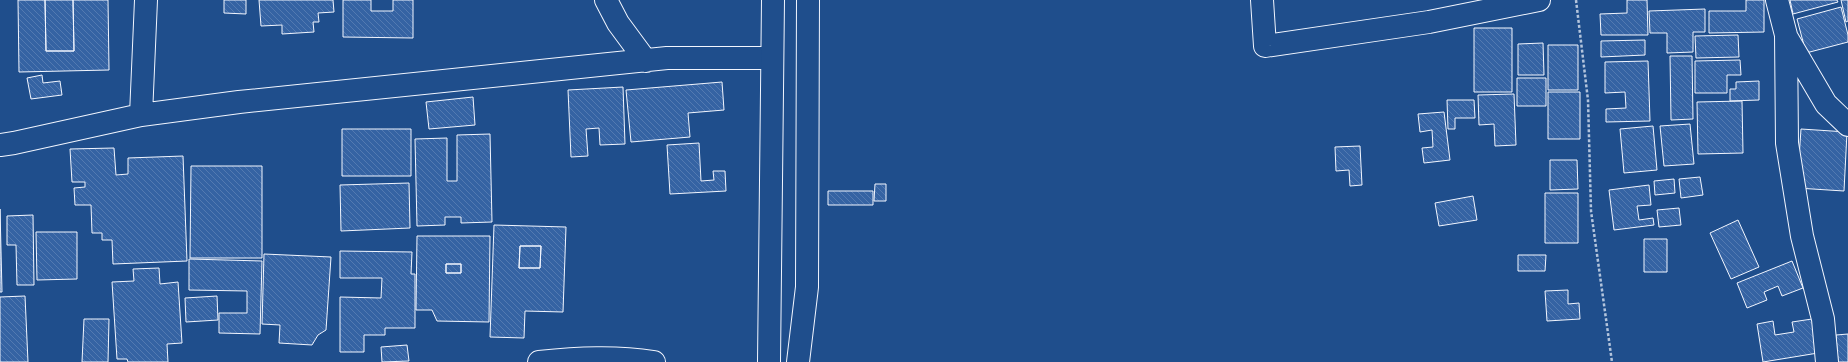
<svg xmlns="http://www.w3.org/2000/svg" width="1848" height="362" font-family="Montserrat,sans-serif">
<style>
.building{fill:url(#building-back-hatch);stroke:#f2f6ff;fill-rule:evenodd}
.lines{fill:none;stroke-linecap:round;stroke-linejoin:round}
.street-casing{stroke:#f2f6ff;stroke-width:24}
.primary-casing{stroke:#f2f6ff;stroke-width:24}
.path{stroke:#b3c4dc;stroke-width:2.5;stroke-dasharray:3 2;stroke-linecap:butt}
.street{stroke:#1f4e8c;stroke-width:22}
.primary{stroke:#1f4e8c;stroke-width:22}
</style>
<defs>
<pattern id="building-back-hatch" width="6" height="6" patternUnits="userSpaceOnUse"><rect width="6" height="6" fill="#3563a3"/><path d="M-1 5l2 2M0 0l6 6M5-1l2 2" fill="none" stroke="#537ab1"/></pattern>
</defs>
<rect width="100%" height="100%" fill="#1f4e8c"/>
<!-- building -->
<path class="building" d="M18,0H45L46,51H74L73,0H108L109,70L19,72Z
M45,0H73L74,51H46Z
M224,0H246V14L224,13Z
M259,0H333L334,12L318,13L319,22H313L314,32L282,34V25L261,26Z
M343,0H371V11H393V0H413V38L343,37Z
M1627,0H1647L1648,35H1601L1600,14L1627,13Z
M1746,0H1764V32L1709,33V11H1746Z
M1790,0H1837L1838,2L1793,14Z
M1841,0H1848V21L1846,22Z
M1841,7L1848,35V42L1806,53L1797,19Z
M1705,9V32H1693V52L1667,53V33H1650L1649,11Z
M1474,28H1512V92H1474Z
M1738,35L1739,57L1696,58L1695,36Z
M1645,40V55L1601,57V41Z
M1543,43L1544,75H1518V44Z
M1548,45H1578V90H1548Z
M1670,56H1692L1693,119L1671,120Z
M1740,60L1741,75H1727V93H1695V61Z
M1648,61L1650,121L1606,122V109L1626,108L1625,92L1605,93V62Z
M42,75L43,83L60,81L62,95L31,99L27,78Z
M1517,78H1546V106H1517Z
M1759,81V100L1730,101V89H1736V82Z
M722,82L724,110L688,113L690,137L631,142L626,90Z
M623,87L625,144L600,145L599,128L586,129L588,156L571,157L568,90Z
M1548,92H1580V139H1548Z
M1514,94L1516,145L1495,146L1494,124L1479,125L1478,95Z
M473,97L475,125L429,129L426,102Z
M1447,100H1474L1475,118H1455V129H1448Z
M1742,101L1743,153L1698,154L1697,102Z
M1444,112L1450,160L1424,163L1422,148L1433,147L1432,130L1420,132L1418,114Z
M1690,124L1694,164L1664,166L1660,126Z
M1653,126L1657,170L1624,173L1620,129Z
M342,129H411V176H342Z
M1801,129L1847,132L1844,191L1797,188Z
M490,134L492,222L461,223V217H445V225L417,226L415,139L447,138V181H457V135Z
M699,143L701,181L714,180L713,171H725L726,191L670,194L667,145Z
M1360,146L1362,185L1350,186L1349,170L1336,171L1335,147Z
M114,148L116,175L128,174V158L183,156L187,261L113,264L112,240H102V233H92L91,205H75L74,188L85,187V182H72L70,149Z
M1550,160H1577L1578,189L1550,190Z
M191,166H262V258H190Z
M1700,177L1703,195L1681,198L1679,179Z
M1674,179L1675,193L1655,195L1654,181Z
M409,183L410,228L341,231L340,185Z
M875,184H886V201H874Z
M1649,185L1651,205L1637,206L1639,220L1653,218L1654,225L1614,230L1609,190Z
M828,191H873V205H828Z
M1545,193H1578V243H1545Z
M1473,196L1477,220L1439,226L1435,203Z
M1679,208L1681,225L1659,227L1657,210Z
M0,209L2,292H0Z
M33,215L34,285H17L16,245H7V216Z
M1738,220L1759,267L1731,279L1710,233Z
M494,225L566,227L563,312L525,311L524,338L490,337ZM520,246H541L540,268H519Z
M36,232H77V279L37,280Z
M417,236H490L489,322L437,321L432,310H416ZM446,264H461V273H446Z
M1644,239H1667V272H1644Z
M520,246H541L540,268H519Z
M340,251L412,252L411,274H415V328H385V335H364V352H340V297L381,298L382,278H340Z
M264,254L331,257L326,330L318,335L312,345L279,343L280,325L262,324Z
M1518,255H1546L1545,271H1518Z
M189,259L262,261L260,334L219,333V313H247V291L189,290Z
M1792,261L1803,288L1782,296L1778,286L1764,292L1767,300L1747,308L1737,283Z
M446,264H461V273H446Z
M159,268L160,284L178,282L182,343L167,344L168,362H128L127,359H117L112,282L134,281L133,269Z
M1568,290V304L1579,303L1580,319L1547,321L1545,291Z
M25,296L28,362H0V297Z
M217,296L218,320L186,322L185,298Z
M84,319H109L108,362H82Z
M1812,319L1818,353L1763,362L1757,324L1773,321L1775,335L1794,332L1792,322Z
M1848,334V362H1838L1836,335Z
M407,345L409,361L382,362L381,347Z"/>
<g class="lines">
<!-- street casing -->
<g class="street-casing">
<path id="street" d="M606,0L618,23L646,61
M1262,0L1265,46L1429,22L1539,0
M1777,0L1786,35L1787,143L1802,236L1823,319L1827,362
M1786,36L1826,104L1848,125
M141,115L146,0
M0,145L14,143L141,115L239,102L667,58H771
M539,362C578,358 615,356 654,362"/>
</g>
<!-- primary casing -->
<g class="primary-casing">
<path id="primary" d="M769,362L773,0
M798,362L807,287L808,0"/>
</g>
<!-- path -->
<path class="path" d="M1576,0L1588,100L1591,211L1612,362"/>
<!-- street -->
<use href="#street" class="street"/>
<!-- primary -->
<use href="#primary" class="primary"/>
</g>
</svg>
